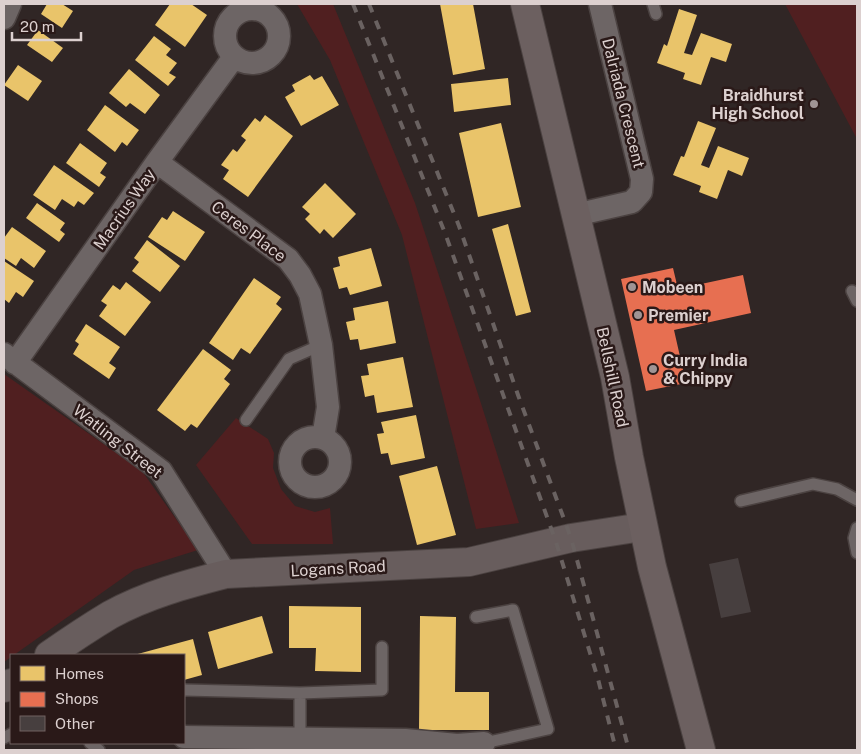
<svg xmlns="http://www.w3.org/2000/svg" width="861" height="754" font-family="'Public Sans',sans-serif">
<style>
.green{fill:#501f20}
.homes{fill:#e9c46a}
.shops{fill:#e76f51}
.building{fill:#473f3f}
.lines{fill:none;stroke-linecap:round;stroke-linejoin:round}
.lane-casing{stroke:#4b4241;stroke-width:14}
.street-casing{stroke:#4b4241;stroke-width:25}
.secondary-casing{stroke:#4b4241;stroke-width:30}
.primary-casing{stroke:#4b4241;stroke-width:30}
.lane{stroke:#6d6565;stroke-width:11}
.street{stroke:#6d6565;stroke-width:22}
.secondary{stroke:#685d5d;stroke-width:28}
.primary{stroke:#6c6060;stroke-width:28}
.rail{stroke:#6a6261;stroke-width:4;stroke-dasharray:9 9;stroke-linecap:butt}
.poi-dot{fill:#a09494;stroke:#2a1918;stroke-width:2}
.labels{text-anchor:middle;stroke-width:5;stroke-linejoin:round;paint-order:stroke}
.poi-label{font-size:16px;font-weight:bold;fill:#dcd0cf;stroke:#2a1918;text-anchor:start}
.street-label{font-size:16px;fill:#dcd0cf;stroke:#2a1918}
</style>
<rect width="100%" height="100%" fill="#302625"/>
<!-- green -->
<path class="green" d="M297,4H333L415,203L478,394L519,523L476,529L402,235L330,60Z
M785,4H857V139Z
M4,374L142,471L198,550L134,570L4,662Z
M236,418L268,439L274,453L273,468L281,489L295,506L315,512L330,508L333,544H252L196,465Z"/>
<!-- homes -->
<path class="homes" d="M47,4H62L73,11L62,28L41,14Z
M170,4H191L207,15L185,47L155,25Z
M440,4H473L485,69L453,75Z
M679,9L697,15L684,53L692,55L701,33L732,44L726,62L711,57L701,85L683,79L685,73L657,63L664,44L667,46Z
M38,30L63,48L52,62L27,45Z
M154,36L171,49L166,55L177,63L169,73L176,77L168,86L135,60Z
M18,65L42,81L28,101L4,85Z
M129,69L160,95L145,114L130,103L126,107L109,93Z
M310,75L314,80L322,76L339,105L301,126L285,97L295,91L292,85Z
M508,78L511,105L454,112L451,84Z
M105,105L139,130L127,146L122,142L115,152L87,130Z
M265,115L293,136L248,197L223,179L229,170L221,165L233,149L237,152L246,140L241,136L255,118L260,122Z
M698,121L716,128L701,165L709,168L718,146L749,158L742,176L728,170L717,199L699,192L701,186L673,175L681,156L684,157Z
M501,123L521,207L478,217L459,133Z
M80,143L107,163L100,173L106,177L99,187L66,163Z
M54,165L94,193L84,205L78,201L74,207L62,199L55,210L33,195Z
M325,183L356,214L333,238L324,229L320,234L305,219L310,214L302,207Z
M37,203L65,223L60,230L65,234L59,242L26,218Z
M173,211L205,232L185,261L148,237L162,217L167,220Z
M508,224L531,312L516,316L492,229Z
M12,227L46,251L34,268L21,258L16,266L4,258V238Z
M147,240L180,266L160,292L132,271L139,262L134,258Z
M371,248L382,286L350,295L347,287L339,289L333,268L340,266L338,257Z
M4,261L34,281L23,297L16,292L9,303L4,299Z
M254,278L281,297L276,304L282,309L250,354L241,348L233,360L209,343Z
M126,282L151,302L125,336L99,316L107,305L101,301L113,285L120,290Z
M388,301L396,343L360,350L358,339L350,340L346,322L355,320L353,308Z
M86,324L120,347L109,363L116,368L109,379L73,354L79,344L75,341Z
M203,349L231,370L224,379L230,384L197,428L191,424L185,431L157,410Z
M403,357L413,407L377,413L374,395L365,397L361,376L369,375L367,364Z
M416,415L425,458L391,465L388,453L381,454L377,434L384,433L381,422Z
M437,466L456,535L417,545L399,476Z
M289,606L361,607V672L315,671L316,648H289Z
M262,616L273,653L218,669L208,632Z
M420,616L456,617L455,692H489V730H419Z
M193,639L202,675L184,680V655H134Z"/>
<!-- shops -->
<path class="shops" d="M673,268L678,289L743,275L751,313L674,330L686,383L646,391L621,279Z"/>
<!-- building -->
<path class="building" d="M738,558L751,612L721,618L709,564Z"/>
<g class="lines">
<!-- lane casing -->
<g class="lane-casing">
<path id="lane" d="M653,4L656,14
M852,291L857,301
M246,420L289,359L321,345
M741,501L813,484L837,489L857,500
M857,528L854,538L857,553
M476,617L513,610L548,729L484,743
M185,690L300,693V739
M300,693L382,690V647
M4,738L11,734
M90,743L99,750"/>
</g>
<!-- street casing -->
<g class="street-casing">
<path id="street" d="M225 36a27 27 0 1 1 54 0a27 27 0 1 1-54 0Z
M4,18L10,4
M157,162L288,259L300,275L310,294L321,345L328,407L323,438
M575,215L632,202L641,192L642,179L600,4
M4,354L161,471L226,574
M15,363L157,162L234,57
M290 462a25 25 0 1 1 50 0a25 25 0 1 1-50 0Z
M184,737L405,740L457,745L484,743"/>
</g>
<!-- secondary casing -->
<g class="secondary-casing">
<path id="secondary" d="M49,655C69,641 90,627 110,615C146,595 187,584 226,574L469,562L571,538L642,527
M4,688L11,683"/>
</g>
<!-- primary casing -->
<g class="primary-casing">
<path id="primary" d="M525,4L615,377L629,457L652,567L701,750"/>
</g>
<!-- lane -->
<use href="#lane" class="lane"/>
<!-- street -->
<use href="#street" class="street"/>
<!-- secondary -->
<use href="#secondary" class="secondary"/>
<!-- primary -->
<use href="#primary" class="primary"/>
<!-- rail -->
<path class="rail" d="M353,4L445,233L556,542L598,679L616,750
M369,4L459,226L518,395L571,538L629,750"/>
</g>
<!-- markers -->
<g class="poi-dot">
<circle cx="814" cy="104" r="5"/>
<circle cx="632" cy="287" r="5"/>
<circle cx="638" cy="315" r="5"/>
<circle cx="653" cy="369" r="5"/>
</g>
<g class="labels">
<!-- poi labels -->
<g class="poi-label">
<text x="804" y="101" text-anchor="end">Braidhurst<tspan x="804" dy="18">High School</tspan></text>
<text x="642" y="293">Mobeen</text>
<text x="648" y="321">Premier</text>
<text x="663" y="366">Curry India<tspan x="663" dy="18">&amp; Chippy</tspan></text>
</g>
<!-- street labels -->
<g class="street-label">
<text transform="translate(624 103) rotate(76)" y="6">Dalriada Crescent</text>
<text transform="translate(124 209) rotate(-55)" y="6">Macrius Way</text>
<text transform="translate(249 231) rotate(37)" y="6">Ceres Place</text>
<text transform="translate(613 377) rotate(78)" y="6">Bellshill Road</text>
<text transform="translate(118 441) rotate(38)" y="6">Watling Street</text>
<text transform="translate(338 568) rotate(-3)" y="6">Logans Road</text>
</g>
</g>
<!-- border -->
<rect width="861" height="754" fill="none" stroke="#dcd0cf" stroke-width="10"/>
<!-- legend -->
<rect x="10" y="654" width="175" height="90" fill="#2a1918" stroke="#716261"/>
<rect x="20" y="666" width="25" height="15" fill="#e9c46a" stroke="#716261"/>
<text x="55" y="679" font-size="15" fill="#dcd0cf">Homes</text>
<rect x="20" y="692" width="25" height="15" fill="#e76f51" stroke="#716261"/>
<text x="55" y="704" font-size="15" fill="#dcd0cf">Shops</text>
<rect x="20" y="716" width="25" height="15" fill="#473f3f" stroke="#716261"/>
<text x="55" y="729" font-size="15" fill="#dcd0cf">Other</text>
<!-- scale -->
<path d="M12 32v8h69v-8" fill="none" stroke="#dcd0cf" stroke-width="2.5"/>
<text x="20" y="32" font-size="15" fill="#dcd0cf" stroke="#2a1918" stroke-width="4" paint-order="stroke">20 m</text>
</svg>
